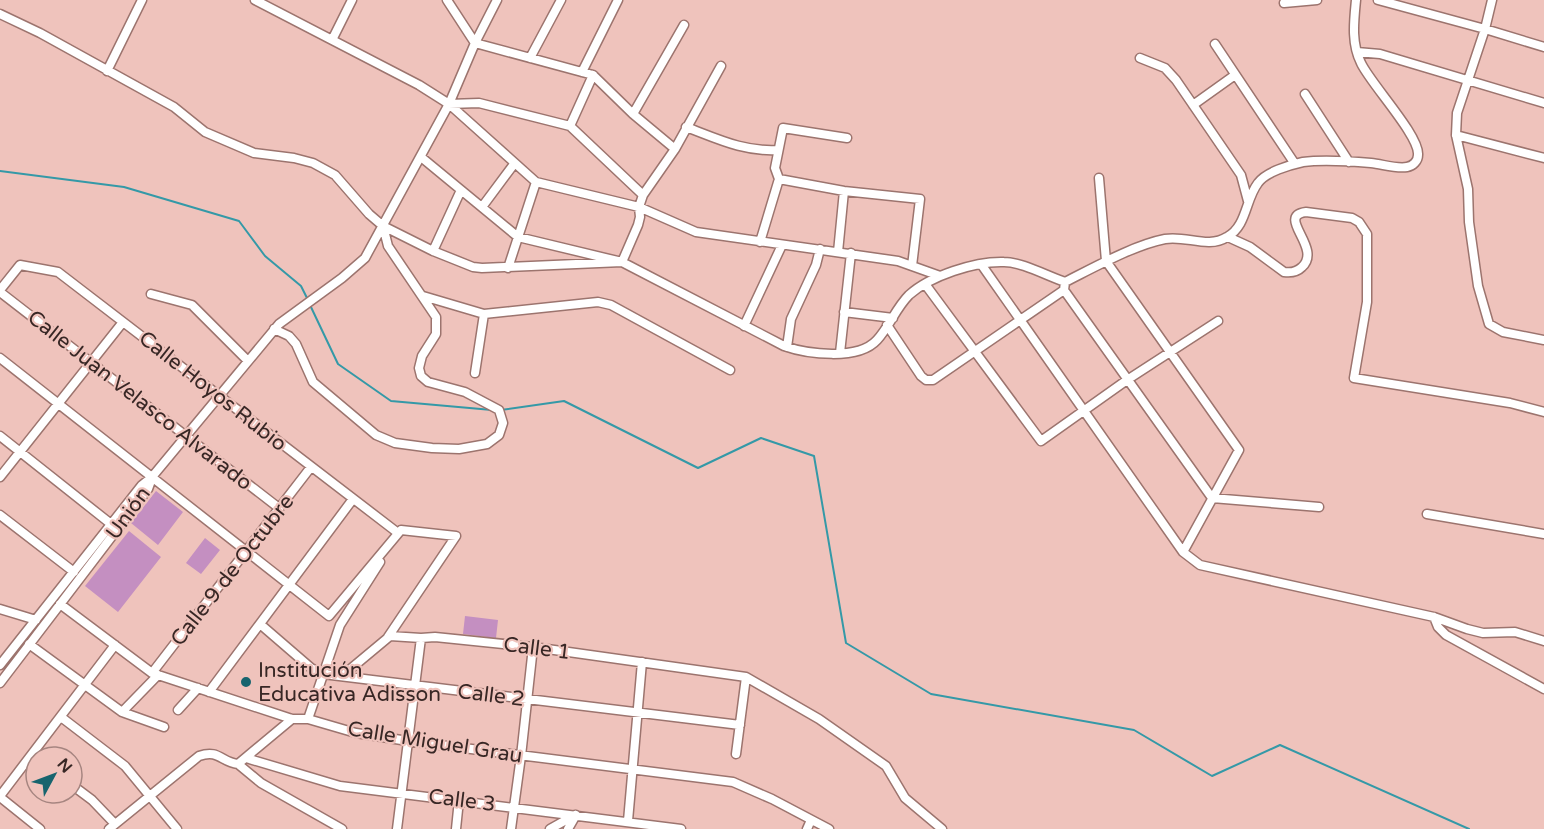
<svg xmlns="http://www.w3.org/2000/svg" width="1544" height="829" font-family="'Varela Round',sans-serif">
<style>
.green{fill:#c48fc1}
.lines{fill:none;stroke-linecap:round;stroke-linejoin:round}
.stream{stroke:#3499a7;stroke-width:2}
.minor-casing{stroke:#9c746e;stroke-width:11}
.minor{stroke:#fff;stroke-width:8}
.poi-dot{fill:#17646e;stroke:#efc3bc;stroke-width:2}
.labels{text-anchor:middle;stroke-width:4.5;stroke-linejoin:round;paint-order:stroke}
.street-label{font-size:21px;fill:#382725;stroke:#efc3bc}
.poi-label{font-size:21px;fill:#382725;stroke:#efc3bc;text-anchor:start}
</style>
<rect width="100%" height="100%" fill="#efc3bc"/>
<!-- green -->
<path class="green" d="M156,491L183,512L158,545L131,523Z
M129,531L161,557L118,612L85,586Z
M205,538L220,550L201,574L186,563Z
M465,616L498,620L496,638L463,634Z"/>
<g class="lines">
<!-- stream -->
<path class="stream" d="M0,171L124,187L239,221L265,256L301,286L308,300
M310,305L338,364L391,401L492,410
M501,410L564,401L698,468L761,438L814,456L846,643L931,694L1134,730L1212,776L1280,745L1469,829"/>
<!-- minor casing -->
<g class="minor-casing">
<path id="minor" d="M255,0L419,85L449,104L536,182L639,207L696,232L898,261L940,276
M447,0L475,43L593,75L633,114L675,149
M1378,0L1485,29L1544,47
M1492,0L1485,29L1457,113L1456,135L1468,189L1469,222L1478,286L1489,324L1503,332L1544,340
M1284,3L1317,0
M0,14L40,33L174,107L205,132L254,153L294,158L313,163L335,175L369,214L383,226L433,251L473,267L482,268L622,262L784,346C807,354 858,361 877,340C889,327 896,308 909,295C930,276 975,261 1004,262C1022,262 1047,276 1065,282C1093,268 1134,245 1165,239C1186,235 1208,249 1227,237C1247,226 1245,200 1258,183C1266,172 1289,165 1303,162C1324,159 1349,161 1371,163C1382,164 1396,169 1407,167C1413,166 1418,161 1418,155C1420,136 1370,83 1361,63C1351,43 1354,21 1356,0
M332,40L352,0
M1215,44L1295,164
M1357,52L1380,54L1544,103
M530,58L561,0
M1140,58L1165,68L1176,80L1241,175L1248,201
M107,71L142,0
M582,72L618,0
M1305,94L1349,162
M449,104L479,103L570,126L643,195
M1193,105L1235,75
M633,114L684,25
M570,126L593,75
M686,127C718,139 744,152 778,150
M1456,135L1544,158
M421,157L518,237L622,262L638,225L640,217L639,207L643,195L675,149L721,66
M1099,178L1106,261L1239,450L1183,552
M779,179L844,191L920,199L912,266
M482,207L514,164
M1228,237L1250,247L1284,272C1291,273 1297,272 1302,267C1323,248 1275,216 1306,212L1352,218L1359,222L1367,234V302L1354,378L1510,403L1544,412
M760,242L779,179L775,168L783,128L847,138
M433,251L461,190
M838,252L844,191
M981,264L1183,552L1200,565L1434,617L1467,629L1483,633L1515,632L1544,641
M508,268L536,182
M1065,282L1064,290L1212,498L1319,507
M925,284L1041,441L1127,380L1218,321
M0,290L20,265L58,272L398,533
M0,292L279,508
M151,294L192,305L248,361
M423,296L484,314L598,302L611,305L730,370
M844,312L893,318
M887,325L921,376L926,380H933L1064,290
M744,326L782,245
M274,329L289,336L296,344L313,382L376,435L395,443L432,448L459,449L487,444L499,435L503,423L499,410L465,392L428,382L421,376L419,368L422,356L436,334V317L388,246L383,226
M787,347L791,319L816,265L820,249
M840,353L851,253
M0,358L329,616L401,530L456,536L388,637
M475,373L484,314
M0,436L111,524
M0,477L123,322
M1427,514L1544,534
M0,515L74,572
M60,604L152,673L292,719H308L356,733L408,741L733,782L772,799L829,829
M0,609L36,620
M1434,617L1438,627L1446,635L1544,689
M260,624L311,668L323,674L740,725
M29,644L122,712L164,727
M0,665L142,485L152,477L279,324L342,278L365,258L449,104L475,43L497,0
M152,673L311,467
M342,676L390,636L421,638L435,637L533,647L746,677L819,719L886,766L905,798L942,829
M0,683L148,489L152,478
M209,692L353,499
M178,710L198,688
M122,712L158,675
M61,717L125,766L177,829
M308,719L340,625L380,562
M736,754L746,677
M246,758L340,786L681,829
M238,764L261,783L342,829
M72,785L92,800L115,824
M0,796L115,645
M0,797L40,829
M628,821L642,662
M109,829L199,756C219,749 221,762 238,764L292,719
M397,829L421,638
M456,829L459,800
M511,829L521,756L533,647
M550,829L575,815
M568,829L576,815
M807,829L811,820"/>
</g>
<!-- minor -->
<use href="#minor" class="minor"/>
</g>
<!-- markers -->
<circle class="poi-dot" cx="246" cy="682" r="6"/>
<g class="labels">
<!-- street labels -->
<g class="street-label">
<text transform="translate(213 391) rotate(38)" y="7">Calle Hoyos Rubio</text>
<text transform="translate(140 400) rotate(38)" y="7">Calle Juan Velasco Alvarado</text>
<text transform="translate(128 513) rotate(-54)" y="7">Unión</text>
<text transform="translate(232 570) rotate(-52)" y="7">Calle 9 de Octubre</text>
<text transform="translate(537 648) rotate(7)" y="7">Calle 1</text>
<text transform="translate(491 695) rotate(7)" y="7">Calle 2</text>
<text transform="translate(435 742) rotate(9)" y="7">Calle Miguel Grau</text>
<text transform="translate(462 800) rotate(7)" y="7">Calle 3</text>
</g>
<!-- poi labels -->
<g class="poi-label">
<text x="258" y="677">Institución<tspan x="258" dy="24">Educativa Adisson</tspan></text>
</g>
</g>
<!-- north arrow -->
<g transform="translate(54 775) rotate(49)"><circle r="28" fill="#efc3bc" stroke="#a68580" stroke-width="1.5"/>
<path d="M0-4.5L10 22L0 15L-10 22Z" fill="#17646e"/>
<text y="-9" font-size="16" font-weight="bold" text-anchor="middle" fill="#382725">N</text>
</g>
</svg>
